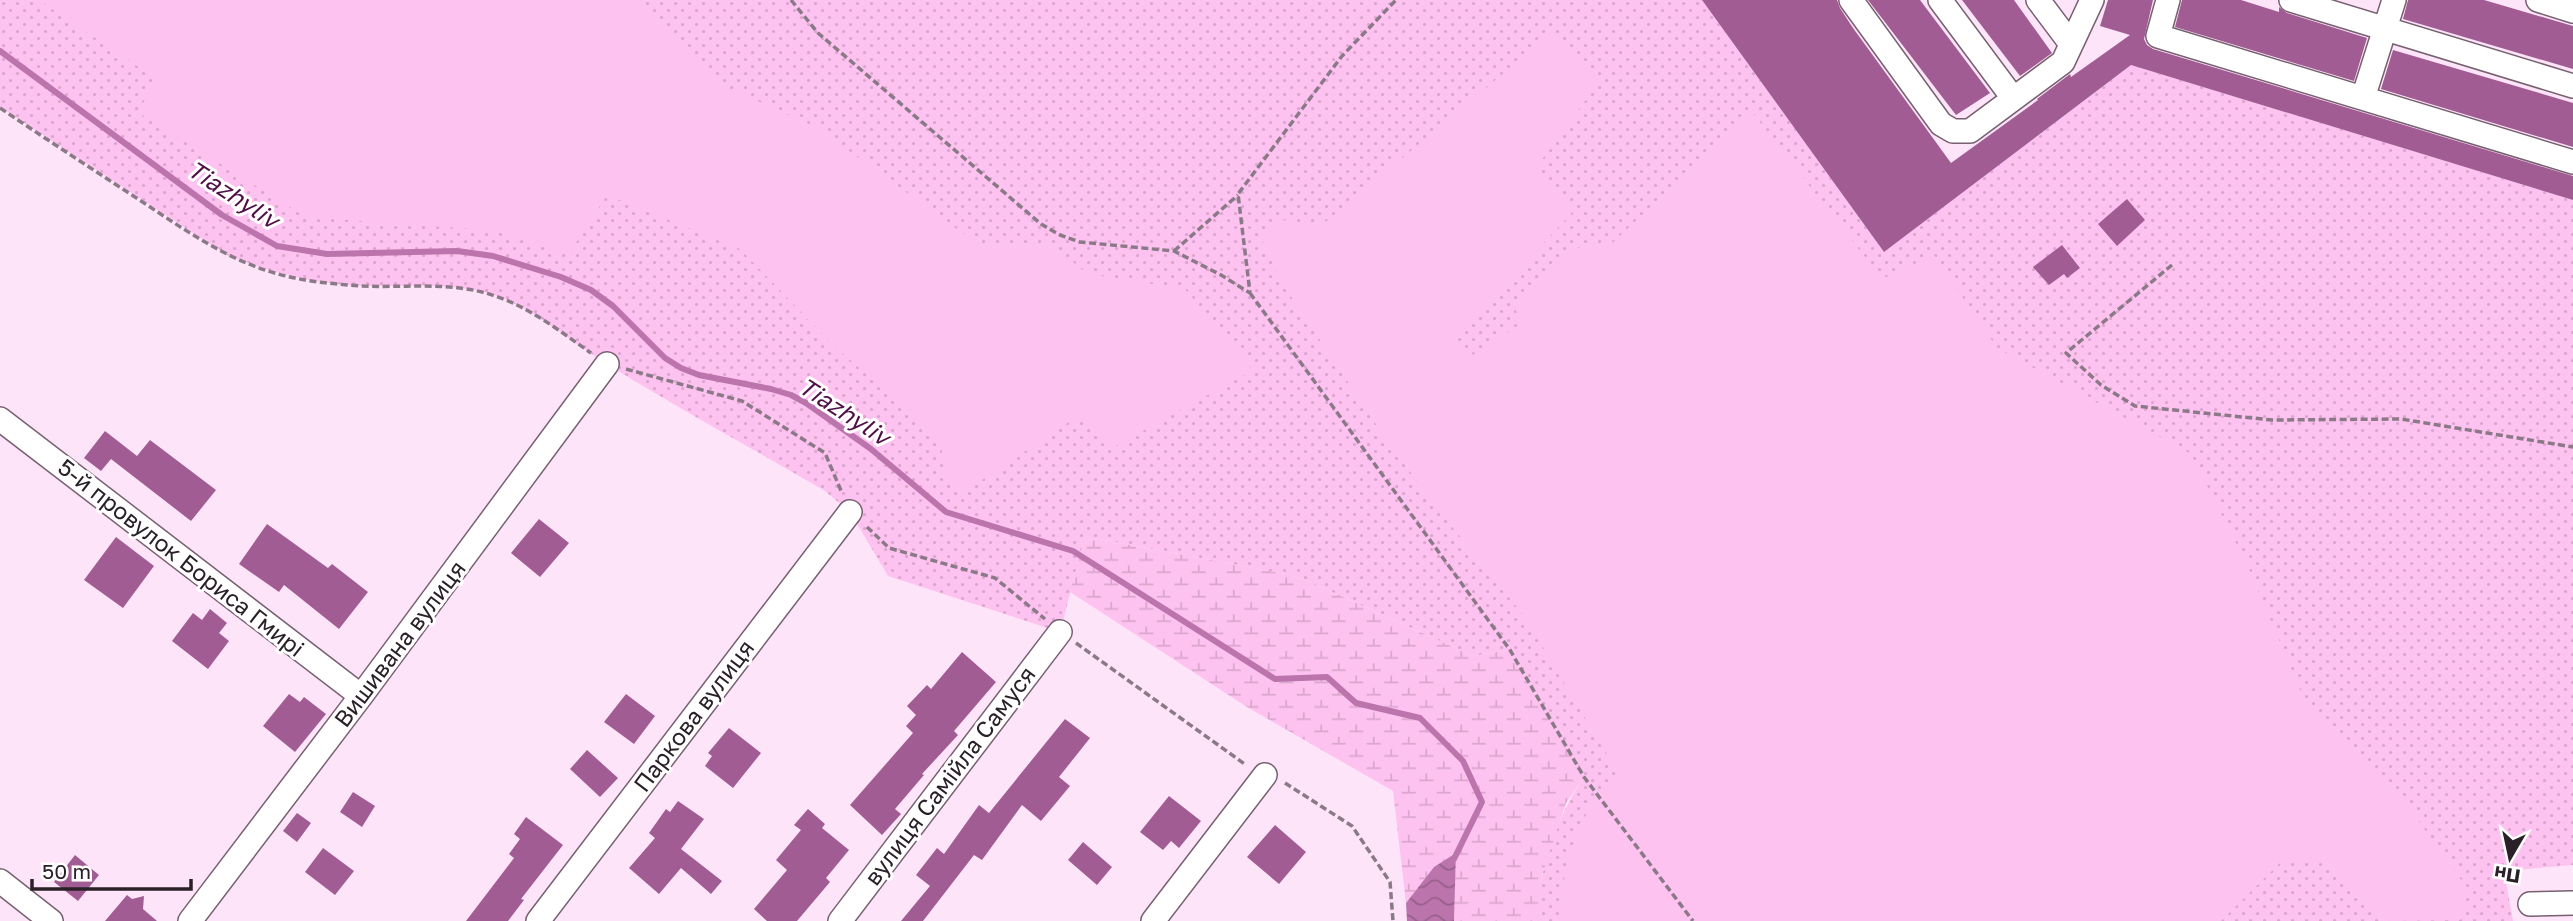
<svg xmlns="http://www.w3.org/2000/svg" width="2573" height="921" font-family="'Golos Text',sans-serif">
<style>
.grass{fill:url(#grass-dots)}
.wetland{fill:url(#wetland-marsh)}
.garden{fill:#fec2f0}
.water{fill:url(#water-waves)}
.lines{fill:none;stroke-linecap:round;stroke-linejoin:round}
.stream{stroke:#bb75ac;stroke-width:6}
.building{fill:#a15d93}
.minor-casing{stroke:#776171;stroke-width:26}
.path{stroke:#8a7986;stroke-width:3.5;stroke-dasharray:7 3.5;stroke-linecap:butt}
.minor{stroke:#fff;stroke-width:23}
.labels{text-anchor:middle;stroke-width:6;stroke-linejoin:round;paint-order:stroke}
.street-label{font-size:23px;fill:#2a2128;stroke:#fff}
.water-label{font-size:24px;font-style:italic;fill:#501047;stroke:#fff}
</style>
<defs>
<pattern id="grass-dots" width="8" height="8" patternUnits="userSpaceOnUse" patternTransform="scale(1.75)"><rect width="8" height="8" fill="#fec2f0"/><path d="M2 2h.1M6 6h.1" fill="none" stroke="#daa6ce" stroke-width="1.8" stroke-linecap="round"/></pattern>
<pattern id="wetland-marsh" width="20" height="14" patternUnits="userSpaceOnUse" patternTransform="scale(1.75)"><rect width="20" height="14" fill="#fec2f0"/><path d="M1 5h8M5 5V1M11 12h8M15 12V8" fill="none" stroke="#daa6ce"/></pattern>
<pattern id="water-waves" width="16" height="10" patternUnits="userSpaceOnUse" patternTransform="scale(1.75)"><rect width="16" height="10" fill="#bb75ac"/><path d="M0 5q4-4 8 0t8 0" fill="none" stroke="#98608c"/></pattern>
</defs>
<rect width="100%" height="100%" fill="#fee4f8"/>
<!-- grass -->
<path class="grass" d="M0,0H1702L1884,252L2131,65L2573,200V865L2504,871L2513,921H1538C1537,871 1557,817 1584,777L1510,650L1473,656L1310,582L1286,574L1093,538L1083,544L1060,632L888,576L850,512L825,491C753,449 680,409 610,366C572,343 539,312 497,296C456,281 408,287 366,286C316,285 272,273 227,255L0,107Z"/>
<!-- wetland -->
<path class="wetland" d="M1093,538L1286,574L1310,582L1473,656L1510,650L1584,777L1566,803L1542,875L1538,921H1454L1456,854L1434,867L1406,903L1393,791L1247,707L1070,592L1083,544Z"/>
<!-- garden -->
<path class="garden" d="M43,0H643L638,5L721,85L818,128L976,243H1049L1088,274L1185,289L1253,370L1112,448L1081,414L961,494L944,478L941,439L835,347L740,249L607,195L568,255L500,231L306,217L137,112L158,80L43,3Z
M1553,32L1599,82L1535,169L1572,213L1452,340L1471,356L1520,324L1515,307L1576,248L1609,246L1752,112L1882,279L1934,255L1997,348L2191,454L2250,571L2309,711L2396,790L2468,889L2460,920L2390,921L2379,917L2327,862L2283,860L2221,921H1558C1561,885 1572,832 1594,802C1601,792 1611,783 1618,773L1524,616L1441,513L1387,441L1286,289L1259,235L1274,219L1322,225Z"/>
<!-- water -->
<path class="water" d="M1456,853L1454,921H1407L1406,903L1434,867Z"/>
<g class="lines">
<!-- stream -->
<path class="stream" d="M0,51L222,215L277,246L327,254L457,251L493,256L561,277L591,290L613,306L665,358L681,368L699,375L771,389L791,395L806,403L871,449L946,512L1073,551L1275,679L1327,677L1356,703L1420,718L1463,761L1482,802L1454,859"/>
</g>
<!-- building -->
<path class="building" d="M1702,0H1837L1840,8L1853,28L1951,163L2038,100L2037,99L2070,74L2071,77L2130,35L2100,26L2108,0H2153L2144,39L2147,45L2153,49L2573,176V200L2131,65L1884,252Z
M1868,0H1920L1990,93L1956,115Z
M1962,0H2014L2052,53L2020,76Z
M2182,0H2241L2279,12V7L2287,13L2367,38L2354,81L2175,27Z
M2408,0H2484L2573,26V69L2403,19Z
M2393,50L2573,103V147L2381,89Z
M2127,199L2145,220L2117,246L2098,224Z
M2062,245L2080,268L2067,278L2064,274L2049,285L2033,267Z
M105,431L137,456L150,440L216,490L191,521L111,459L101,471L84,458Z
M539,519L569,543L540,577L511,553Z
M267,524L328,568L332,564L368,592L339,629L284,585L279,592L239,564Z
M116,537L154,566L123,608L84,580Z
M210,609L227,623L219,633L229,641L208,669L172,641L193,613L202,620Z
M962,652L996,682L954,731L958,735L922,774L924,775L895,809L901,814L882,835L850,805L913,733L906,726L916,715L907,706L927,685L931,689Z
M289,694L300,702L304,697L326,714L295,752L263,726Z
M626,694L655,716L634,744L604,722Z
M1065,719L1090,738L1059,777L1070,786L1041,821L1022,805L982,860L974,855L923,921H901L930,886L916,875L937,848L944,854L979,805L989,813Z
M729,728L761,753L733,788L705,766L712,756L708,753Z
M587,750L618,778L600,797L570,769Z
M353,792L375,806L362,827L340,812Z
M1169,796L1201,821L1179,848L1171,841L1163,850L1140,832Z
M678,801L704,819L681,849L722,881L711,894L681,868L659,894L629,868L655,838L649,833L666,809L670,812Z
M808,809L825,824L822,828L849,850L826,878L830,882L797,921H767L754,909L787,870L776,860L801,830L794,825Z
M297,813L311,823L297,842L283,831Z
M526,817L563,845L521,899L524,900L508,921H466L514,858L509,854L520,839L514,834Z
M1275,825L1306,852L1279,884L1247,857Z
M1083,842L1112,867L1097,885L1068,860Z
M323,848L354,871L335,895L305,872Z
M75,855L99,875L78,901L54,882Z
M127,895L132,899L144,896L143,909L157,921H105Z"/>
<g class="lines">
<!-- minor casing -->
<g class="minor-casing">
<path id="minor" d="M1851,0L1941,124L1953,131H1970L2063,62L2092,0
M1940,0L2013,98
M2038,0L2071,44
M2168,0L2158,36L2573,162
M2291,0L2573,86
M2538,0L2573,11
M2363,98L2394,0
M0,419L361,696
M0,881L51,921
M2530,904L2573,903
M190,921L361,696L607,364
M538,921L850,512
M840,921L1060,632
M1153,921L1265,775"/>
</g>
<!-- path -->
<path class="path" d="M791,0L818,33L1041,224L1060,235L1080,242L1174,251L1221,275L1250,293L1238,194L1342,56L1396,0
M0,108C46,139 92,169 138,199C179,226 221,256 268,271C299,281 331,284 363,286C407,288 453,281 495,296C531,308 561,332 591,353
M1174,251L1238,195
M2172,265L2066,353L2101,385L2135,406L2272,420L2401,419L2573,447
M1250,293L1510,650L1584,777L1693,921
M626,369L742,401L825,453L842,493
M867,527L889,548L995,578L1045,619
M1076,643L1246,765
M1285,783L1352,826L1390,882L1393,921"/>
<!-- minor -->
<use href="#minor" class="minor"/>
</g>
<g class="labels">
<!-- street labels -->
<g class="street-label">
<text transform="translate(181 558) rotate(38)" y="8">5-й провулок Бориса Гмирі</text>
<text transform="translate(400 644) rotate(-53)" y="8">Вишивана вулиця</text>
<text transform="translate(694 716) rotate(-53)" y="8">Паркова вулиця</text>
<text transform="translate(950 776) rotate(-53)" y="8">вулиця Самійла Самуся</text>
</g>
<!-- water labels -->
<g class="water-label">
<text transform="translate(233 195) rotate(33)" y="8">Tiazhyliv</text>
<text transform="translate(844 412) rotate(33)" y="8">Tiazhyliv</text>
</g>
</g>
<!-- north arrow -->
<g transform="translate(2510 858) rotate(189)" stroke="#ffffff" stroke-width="5" paint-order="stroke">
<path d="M0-5L12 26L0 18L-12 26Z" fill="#2a2128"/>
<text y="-10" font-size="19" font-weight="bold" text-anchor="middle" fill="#2a2128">Пн</text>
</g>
<!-- scale -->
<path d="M32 879v10h159v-10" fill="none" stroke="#2a2128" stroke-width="3.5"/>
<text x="42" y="879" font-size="21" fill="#2a2128" stroke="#ffffff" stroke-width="5" paint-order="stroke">50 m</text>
</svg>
